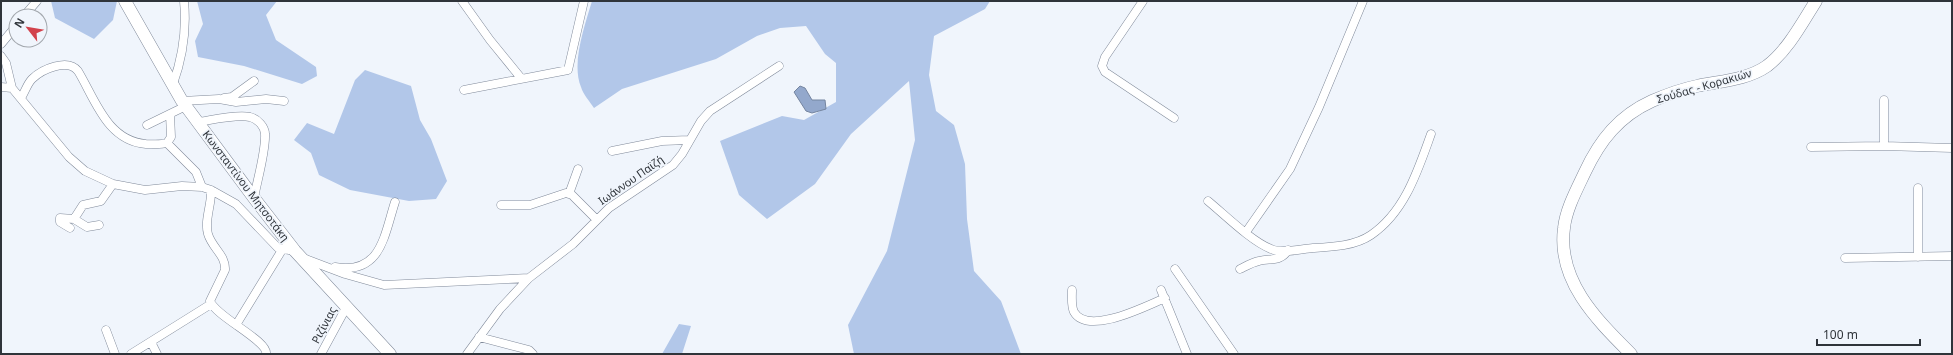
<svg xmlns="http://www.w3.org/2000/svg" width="1953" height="355" font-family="'Noto Sans',sans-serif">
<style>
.green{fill:#b2c7e9}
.water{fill:#93a8cc;stroke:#7585a0}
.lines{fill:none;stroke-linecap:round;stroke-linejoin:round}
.street-casing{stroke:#808a9a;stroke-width:9}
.secondary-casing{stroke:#808a9a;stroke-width:13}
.street{stroke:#fff;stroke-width:8}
.secondary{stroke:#fff;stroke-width:12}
.labels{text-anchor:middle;stroke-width:3.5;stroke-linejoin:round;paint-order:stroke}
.street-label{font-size:11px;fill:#2f343a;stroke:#f0f5fc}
</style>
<rect width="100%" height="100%" fill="#f0f5fc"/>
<!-- green -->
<path class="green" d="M51,1H117L113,20L94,39L55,18Z
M197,1H277L266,15L276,40L316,67L317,76L302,84L244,66L198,57L195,41L203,24Z
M592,1H990L985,9L934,36L929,75L936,111L954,125L965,164L967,219L974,271L1001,301L1021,354H854L848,325L887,251L915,140L909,81L851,134L815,184L767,219L739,195L720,141L782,116L804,120L836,102V63L825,54L806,26L780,28L757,36L716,59L622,89L594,108C590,102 583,94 581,87C571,63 585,25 592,1Z
M365,70L411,86L420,120L431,139L447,181L436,199L409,201L350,190L319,175L311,153L294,140L307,123L334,134L355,80Z
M679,324L691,326L682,354H662Z"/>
<!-- water -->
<path class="water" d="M800,86L805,88L812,100H825L826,109L812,113L806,111L794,92Z"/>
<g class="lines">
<!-- street casing -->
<g class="street-casing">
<path id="street" d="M462,1L490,40L521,78
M1143,1L1105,57L1102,66L1105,72L1174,118
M24,16L37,1
M1,44L16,26
M1,56L6,63L12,88L69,157L85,171L113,184L145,190L182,186L202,187L211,190L236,204L278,248L295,251
M173,84C183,56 187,31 184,1
M1,87L12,88
M464,90L568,70L584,1
M21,98C25,92 27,84 32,79C42,69 68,58 78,71C95,99 107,141 146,144C153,144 160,145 167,143L171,137L170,114
M224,98L232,97L254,81
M182,101L219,99L236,102L266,99L284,101
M198,122C212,120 236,114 250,117C258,119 265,127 265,134C266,151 257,181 254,198
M147,125L186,106
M167,143L196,172L202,187
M1884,146V100
M1811,147L1884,146L1952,148
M612,151L662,141L689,140
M211,190C212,204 204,220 208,234C212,248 226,255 225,270L210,301C216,317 269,341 266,354
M569,194L578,169
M1208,201C1225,215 1251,241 1271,249C1282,254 1301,249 1313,248C1332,247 1355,246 1371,235C1405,212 1418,170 1431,134
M501,205H530L566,193L572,195L596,219
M74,219L87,227L99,225
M70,228L60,222V218L74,219L83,205L101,201L113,184
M1246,232L1290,169L1319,107L1363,1
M1918,257V188
M303,258L345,274L384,285L529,278
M1845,258L1952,256
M335,267C381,275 384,236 395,202
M1175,269L1234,354
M1240,269C1246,266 1253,262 1259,261C1270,258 1281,262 1288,250
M1072,290C1072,297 1071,306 1074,312C1088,336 1146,306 1165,298
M1161,290L1187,354
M236,325L282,250
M106,330L115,354
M479,337L529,350L533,354
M151,342L157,354
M131,354L211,304
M321,354L347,306
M467,354L500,309L529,278L573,244L609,208L673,165L682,154L701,121L710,111L779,66"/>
</g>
<!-- secondary casing -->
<g class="secondary-casing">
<path id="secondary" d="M125,1L182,101L254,198L295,251L390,354
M1631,354C1597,320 1557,281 1564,228C1566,209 1577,189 1585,172C1600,140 1619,116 1652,101C1666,95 1682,89 1697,86C1720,81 1747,80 1767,66C1788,50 1802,23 1816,1"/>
</g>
<!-- street -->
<use href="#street" class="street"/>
<!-- secondary -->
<use href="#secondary" class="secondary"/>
</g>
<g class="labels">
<!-- street labels -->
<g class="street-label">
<text transform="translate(1704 86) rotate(-16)" y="4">Σούδας - Κορακιών</text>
<text transform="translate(631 180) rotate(-35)" y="4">Ιωάννου Παϊζή</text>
<text transform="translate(246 186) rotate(53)" y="4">Κωνσταντίνου Μητσοτάκη</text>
<text transform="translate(324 325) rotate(-62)" y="4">Ριζίνιας</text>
</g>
</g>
<!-- border -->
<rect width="1953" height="355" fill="none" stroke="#2f343a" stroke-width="4"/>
<!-- north arrow -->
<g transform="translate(28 28) rotate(301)"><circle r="19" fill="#f0f5fc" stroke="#a3a8ae"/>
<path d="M0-3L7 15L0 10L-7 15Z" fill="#d2424c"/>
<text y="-6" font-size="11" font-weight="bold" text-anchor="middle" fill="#2f343a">N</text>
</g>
<!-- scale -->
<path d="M1817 339v6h103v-6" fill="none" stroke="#2f343a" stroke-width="2"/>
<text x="1823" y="339" font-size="12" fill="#2f343a" stroke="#f0f5fc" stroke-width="3" paint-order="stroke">100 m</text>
</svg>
